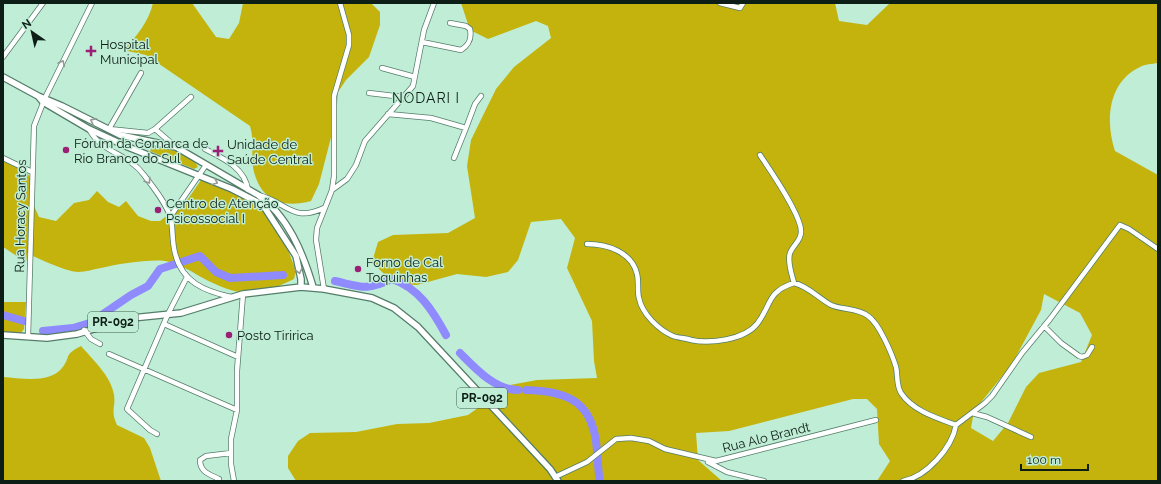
<svg xmlns="http://www.w3.org/2000/svg" width="1161" height="484" font-family="Raleway,sans-serif">
<style>
.green{fill:#c3b30c;fill-rule:evenodd}
.lines{fill:none;stroke-linecap:round;stroke-linejoin:round}
.river{stroke:#8f8afd;stroke-width:8}
.minor-casing{stroke:#547d6a;stroke-width:6}
.major-casing{stroke:#547d6a;stroke-width:8}
.minor{stroke:#fff;stroke-width:4.5}
.major{stroke:#fff;stroke-width:5.5}
.oneway{stroke:#929a96}
.poi-dot{fill:#9b1f76;stroke:#c0edd6;stroke-width:1.5}
.labels{text-anchor:middle;stroke-width:3;stroke-linejoin:round;paint-order:stroke}
.shield{fill:#c0edd6;stroke:#435c50;stroke-width:1}
.shield-label{font-size:12px;font-weight:bold;fill:#0d1e16}
.poi-label{font-size:13px;fill:#0d1e16;stroke:#c0edd6;text-anchor:start}
.street-label{font-size:13px;fill:#0d1e16;stroke:#c0edd6}
.neighbourhood-label{font-size:14px;letter-spacing:1px;fill:#0d1e16;stroke:#c0edd6}
</style>
<rect width="100%" height="100%" fill="#c0edd6"/>
<!-- green -->
<path class="green" d="M153,3H192L216,37L229,39L239,23L243,3H371L380,12V25L369,57L346,80L338,92L336,118L319,184L311,201C284,208 262,202 254,172C250,158 255,142 250,126L146,55L123,50C136,38 149,21 153,3Z
M461,3H720L726,6L734,3H835L839,21L867,25L890,3H1158V63C1152,64 1145,64 1140,67C1108,82 1105,121 1115,151L1158,175V481H877L890,461L879,444L877,409L867,399H853L729,431L696,433L698,460L722,481H296L288,468V456L298,441L310,433L356,432L397,424L429,423L468,415L510,385L537,380L597,378L594,361L592,321L567,268L575,238L561,219L531,222L518,260L508,272L486,277L457,274L417,285L394,284L372,262L378,242L393,235L448,233L475,218L467,166L471,140L496,89L514,67L551,38L548,26L536,21L488,39L470,30ZM1044,294L1080,313L1092,335L1081,362L1039,373L1026,387L1008,423L993,441L971,428L974,411L1012,364L1041,310Z
M152,147C166,148 192,152 198,167L194,169L150,151Z
M3,160L20,162L31,179L29,195L39,217L56,221L74,203L89,200L97,191L108,202L119,207L126,201L138,216L151,221H160L188,199L201,180L262,205L285,242L296,271L294,279C256,298 238,297 201,277C189,270 178,263 165,261C149,259 118,264 101,268C94,269 86,272 78,272C67,272 37,258 27,253L26,262L3,247Z
M3,302H26L24,329L21,333L3,332Z
M81,346C93,360 111,376 114,395C116,408 110,409 117,425L144,438L150,448L161,481H3V377C21,378 49,384 62,368C72,356 62,356 81,346Z"/>
<g class="lines">
<!-- river -->
<path class="river" d="M335,281C362,287 365,291 392,279C419,288 433,311 446,335
M103,314L131,295L148,286L160,269L200,256L216,272L230,278L283,275
M3,315L24,321
M43,331L73,328L93,322
M460,353C476,369 495,390 518,390
M526,390C570,391 594,403 597,451C598,461 598,471 600,481"/>
<!-- minor casing -->
<g class="minor-casing">
<path id="minor" d="M720,3L740,8L743,3
M422,42L461,50C469,45 472,39 470,29L466,26L450,23
M3,57L43,3
M382,68L415,77
M141,73L109,129L148,133L155,129L191,97
M369,93L403,97
M388,114L431,118L466,128L475,104L481,96
M89,129C101,153 128,153 144,175C153,187 167,204 171,219C173,230 172,242 175,253C182,282 204,291 231,297
M155,129L176,147
M205,149C223,158 245,168 248,190
M760,155C770,170 802,216 801,232C801,241 793,245 790,253C787,262 792,275 794,283
M3,158L32,172
M454,158L466,128
M332,190L347,179L356,165L365,141L413,86L424,30L434,3
M258,195C287,202 292,223 324,208
M170,217L206,165
M587,244C607,244 632,252 637,274C639,282 637,291 639,298C642,314 659,330 673,336C678,338 686,338 691,340C710,344 744,340 757,324C772,305 766,292 794,283C808,286 818,298 831,305C842,310 858,308 868,316C879,323 892,354 896,367C898,375 896,385 901,393C913,411 937,418 956,425
M324,289L316,240L317,228L332,190L334,176V96L349,45V35L340,3
M164,324L238,357
M1044,326L1061,343L1079,356L1082,357L1087,355L1092,347
M84,330L91,339L100,344
M28,337L34,126L45,98L92,3
M109,354L237,410
M972,413L987,417L1031,437
M157,434L150,430L127,409L168,314L187,277
M708,462L727,472L764,481
M555,477L587,462L616,439L631,438L649,441L665,449L716,461L876,420
M219,479C209,474 200,472 200,460L206,456L231,453
M234,481L231,464V439L237,410V371L243,294
M903,481C926,477 952,448 956,425L985,403L992,396L1022,353L1050,319L1120,225L1129,229L1158,249"/>
</g>
<!-- major casing -->
<g class="major-casing">
<path id="major" d="M3,77L38,96L62,106L120,135L176,147L258,195C288,216 303,253 313,287
M38,96L43,102L89,129L128,147L232,189L263,205L296,256L301,279V287
M3,335L47,338L77,334L132,318L181,313L243,294L301,287L324,289L372,298L394,308L418,327L550,469L558,481"/>
</g>
<!-- minor -->
<use href="#minor" class="minor"/>
<!-- major -->
<use href="#major" class="major"/>
</g>
<!-- one-way arrows -->
<defs><path id="oneway-chevron" d="M-2-3.5L2.5 0L-2 3.5" fill="none" stroke-width="1.6" stroke-linecap="round" stroke-linejoin="round"/></defs>
<g class="oneway">
<use href="#oneway-chevron" transform="translate(62 63) rotate(-64)"/>
<use href="#oneway-chevron" transform="translate(93 121) rotate(-153)"/>
<use href="#oneway-chevron" transform="translate(148 181) rotate(56)"/>
<use href="#oneway-chevron" transform="translate(215 182) rotate(23)"/>
<use href="#oneway-chevron" transform="translate(299 271) rotate(77)"/>
</g>
<!-- markers -->
<g class="poi-dot">
<path d="M89 45h4v4h4v4h-4v4h-4v-4h-4v-4h4z"/>
<circle cx="66" cy="150" r="4"/>
<path d="M216 145h4v4h4v4h-4v4h-4v-4h-4v-4h4z"/>
<circle cx="158" cy="210" r="4"/>
<circle cx="358" cy="269" r="4"/>
<circle cx="229" cy="335" r="4"/>
</g>
<g class="labels">
<!-- shield labels -->
<g class="shield">
<rect x="88" y="312" width="50" height="20" rx="3"/>
<rect x="457" y="388" width="50" height="20" rx="3"/>
</g>
<g class="shield-label">
<text x="113" y="326">PR-092</text>
<text x="482" y="402">PR-092</text>
</g>
<!-- poi labels -->
<g class="poi-label">
<text x="100" y="49">Hospital<tspan x="100" dy="15">Municipal</tspan></text>
<text x="74" y="148">Fórum da Comarca de<tspan x="74" dy="15">Rio Branco do Sul</tspan></text>
<text x="227" y="149">Unidade de<tspan x="227" dy="15">Saúde Central</tspan></text>
<text x="166" y="208">Centro de Atenção<tspan x="166" dy="15">Psicossocial I</tspan></text>
<text x="366" y="267">Forno de Cal<tspan x="366" dy="15">Toquinhas</tspan></text>
<text x="237" y="340">Posto Tiririca</text>
</g>
<!-- street labels -->
<g class="street-label">
<text transform="translate(20 216) rotate(-89)" y="5">Rua Horacy Santos</text>
<text transform="translate(766 437) rotate(-14)" y="5">Rua Alo Brandt</text>
</g>
<!-- neighbourhood labels -->
<g class="neighbourhood-label">
<text x="426" y="103">NODARI I</text>
</g>
</g>
<!-- border -->
<rect width="1161" height="484" fill="none" stroke="#0d1e16" stroke-width="8"/>
<!-- north arrow -->
<g transform="translate(32 32) rotate(326)" stroke="#c0edd6" stroke-width="3" paint-order="stroke">
<path d="M0-3L7 15L0 10L-7 15Z" fill="#0d1e16"/>
<text y="-6" font-size="11" font-weight="bold" text-anchor="middle" fill="#0d1e16">N</text>
</g>
<!-- scale -->
<path d="M1021 464v6h67v-6" fill="none" stroke="#0d1e16" stroke-width="2"/>
<text x="1027" y="464" font-size="12" fill="#0d1e16" stroke="#c0edd6" stroke-width="3" paint-order="stroke">100 m</text>
</svg>
